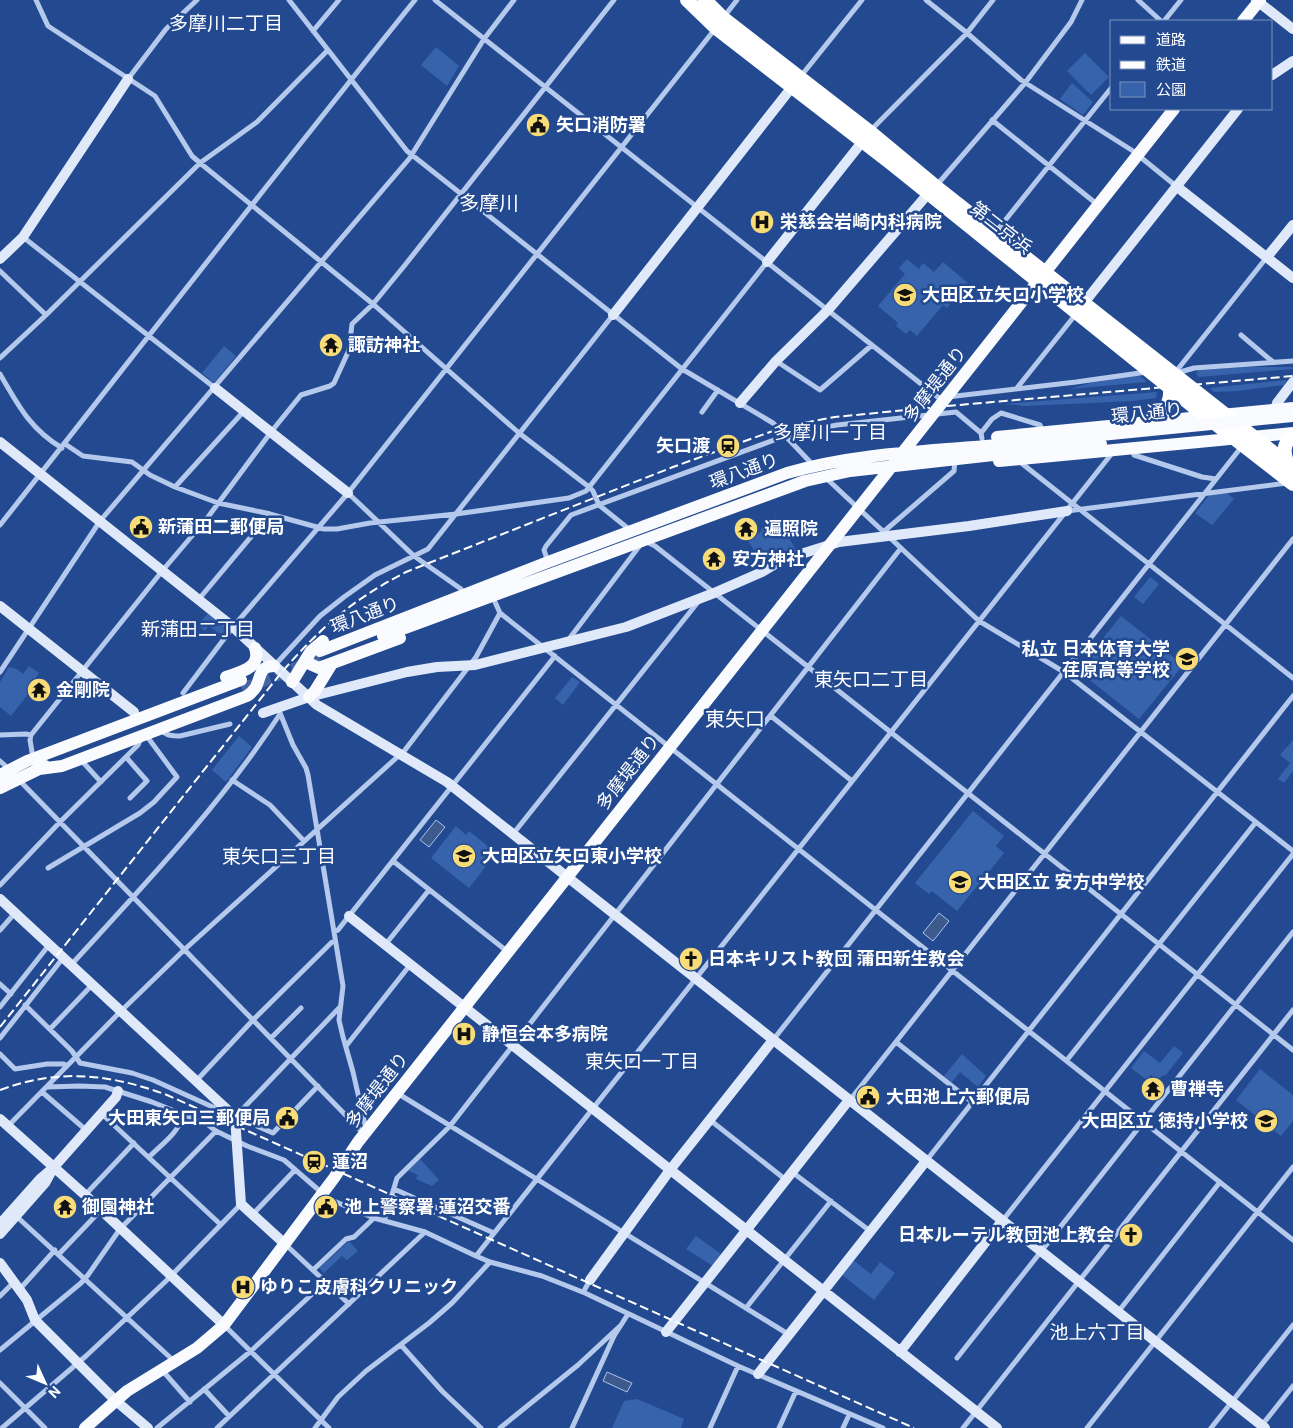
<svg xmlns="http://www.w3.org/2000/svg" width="1293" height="1428" font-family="Roboto,'Noto Sans JP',sans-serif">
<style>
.green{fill:#3763ad}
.water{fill:#3e5a8d;stroke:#a8c3ed}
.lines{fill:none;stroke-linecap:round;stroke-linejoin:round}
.primary-tunnel{stroke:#4465a1;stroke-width:12;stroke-dasharray:12 6;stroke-linecap:butt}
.street{stroke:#b4c9ec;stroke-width:5}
.secondary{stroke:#e0e9f9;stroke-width:10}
.primary{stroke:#fafbff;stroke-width:12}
.highway{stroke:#fff;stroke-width:14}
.rail{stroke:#fff;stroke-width:2;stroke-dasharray:9 4;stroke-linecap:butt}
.primary-bridge{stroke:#fafbff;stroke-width:12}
.labels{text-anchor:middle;stroke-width:5;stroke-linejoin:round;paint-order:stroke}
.poi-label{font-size:18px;font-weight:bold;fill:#fff;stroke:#234a90;text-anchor:start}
.street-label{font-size:18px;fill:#fff;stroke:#234a90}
.neighbourhood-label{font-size:19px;fill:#fff;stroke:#234a90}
.quarter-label{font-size:20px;fill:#fff;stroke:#234a90}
</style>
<rect width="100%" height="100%" fill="#234a90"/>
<!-- green -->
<path class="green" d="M436,47L459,66L447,86L421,65Z
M1085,53L1109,77L1091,95L1067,71Z
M1072,83L1093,102L1083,115L1060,99Z
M907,259L919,269L923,263L934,272L943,262L968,283L947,308L943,305L917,336L910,330L906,334L896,326L898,323L878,306L905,274L899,268Z
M224,346L236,356L214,383L202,373Z
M1246,367H1293V369L1199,377L1196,374L1199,370Z
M1132,375L1140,376L1147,382L1069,389L1108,378Z
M1287,380L1284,385L1238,391L1214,392L1210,388Z
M1157,392L1156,398L1133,401L1025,406L1004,404Z
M1226,492L1234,499L1212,525L1195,513L1211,493Z
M776,516L796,550L780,555L764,565L748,541L762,531L761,529Z
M1150,577L1159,584L1143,604L1134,597Z
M208,613L227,628L221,635L209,626L205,631L198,625Z
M1121,616L1183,665L1139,719L1077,670Z
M29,666L39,673L27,691L29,693L11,716L0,707V682L9,667L17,669L23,674Z
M572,677L580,682L563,705L555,698Z
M239,736L252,747L226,782L212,770Z
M1293,740V771L1284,783L1278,779L1290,763L1280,755Z
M973,811L1004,836L996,846L1004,853L957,911L932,891L929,894L915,883Z
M456,826L466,835L469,831L496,853L469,888L431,858Z
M1174,1046L1183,1053L1165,1076L1163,1075L1158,1080L1151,1075L1147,1080L1131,1068L1144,1051L1160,1063Z
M962,1054L986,1076L978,1087L960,1072L951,1083L943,1077Z
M1260,1069L1293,1095V1121L1281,1136L1236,1100Z
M420,1159L439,1180L432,1186L416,1179L418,1175L408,1171Z
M696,1236L721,1254L713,1266L686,1249Z
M349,1241L358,1251L347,1260L342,1256L324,1273L319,1268Z
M853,1260L871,1274L880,1262L895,1273L874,1300L842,1275Z
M637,1399L684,1419L681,1428H612L624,1401Z"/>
<!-- water -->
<path class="water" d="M436,820L445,827L429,847L420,840Z
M939,913L949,921L933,941L923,933Z
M607,1372L632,1383L627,1392L603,1381Z"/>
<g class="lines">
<!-- primary-tunnel -->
<path class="primary-tunnel" d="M242,689L322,658"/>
<!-- street -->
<path class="street" d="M36,0L48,26L155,96L192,156L200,163L373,304L519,433L589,487L593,491L599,505L630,530
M289,0L407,151L682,369L773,423L813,465
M435,0L939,398L1076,382L1147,372
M926,0L967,33L1021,80L1133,151L1176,186
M1138,0L1161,21
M723,18L737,0
M1164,21L1181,0
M313,31L339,0
M801,76L862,0
M128,79L166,29L197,0
M992,120L1098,205
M870,131L967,33L993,0
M936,186L1025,83L1071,22L1082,0
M995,233L1112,87
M23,237L215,388
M0,271L46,315
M1241,335L1273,362
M0,358L46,315L200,163L257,122L328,50
M776,361L820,390L872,345
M1177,373L1194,368L1293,361
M0,374C18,405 30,429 62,448
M1174,374L1267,257
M1017,388L1076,314
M702,412L718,390
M981,433L992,419L1001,413L1040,425L1043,432
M65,444L83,456L132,462L150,475L175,487L218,503L266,513L324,529H337L370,523L456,514L569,498L586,491L767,262
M1133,449L1134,455L1202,477L1216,479
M1020,462L1293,678
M826,478L979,621L1064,672L1293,851
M175,487L244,411
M348,493L414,556L461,589
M1067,511L1287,483
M0,525C138,350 275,174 415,0
M881,534L954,471L955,460
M647,542L655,546L1293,1050
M548,562L544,550L546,546L571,515L785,436L837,425L956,412L981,433L982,439
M199,599L270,514
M500,613L1293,1240
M569,639L641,544
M274,666L320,616L344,597L375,575L428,549L613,315
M0,672L100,521L409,159L484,39L514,0
M183,693L233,627L348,493L715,29
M278,708L293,745L306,768L308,775L343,986L339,1020L343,1037L353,1072L366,1129
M771,716L852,781
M161,730C166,736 173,736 180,736L230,724
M0,735L26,734L31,735
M126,757L147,781L130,798
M33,758L30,740L31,735L163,570L208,517L271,432L301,395L330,386L334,383L349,350L352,324L373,304L405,265L614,0
M81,760L101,782
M0,761L9,769
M19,780L364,1134
M232,780L270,805L304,841
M513,834L698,602
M393,861L508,952
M48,868L140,813L154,802L177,777L146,735
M0,885L60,822L138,745L141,738
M0,930L15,913
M334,932L338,930L345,921L555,656
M385,945L429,890
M71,965C144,885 220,806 280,714
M0,984L11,994
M25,1005L72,1051L80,1063L132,1073L153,1080L226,1113
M0,1007L49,945
M50,1029L92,985
M0,1038L63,958
M271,1038L301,1008
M773,1040L1243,445
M896,1042L972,1102
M346,1046L410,965
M0,1054L15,1069L47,1064H64L67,1066
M1067,1060L1256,822
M196,1081L253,1020L332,942L335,941
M47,1087L79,1086L105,1087L152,1102L207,1124L216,1131L247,1146L284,1160L329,1199L374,1218L425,1232L476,1256
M42,1092L86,1130
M397,1093L788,1334
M850,1100L1293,539
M102,1114L220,1224
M234,1116L273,1133L318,1086
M235,1117L340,1007
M710,1120L786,1180
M8,1126L120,1012L184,950L405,750L476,657L500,613L495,602
M149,1157C163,1143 177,1134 184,1115
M926,1161L1293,696
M792,1172L870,1231
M394,1189L494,1233
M85,1195L134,1143
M253,1214L295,1170
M15,1215L174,1361
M1003,1220L1293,854
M384,1221L397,1178L450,1126L901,548
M285,1244L349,1304
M59,1254L101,1210
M313,1270L346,1239L354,1237L374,1218
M585,1289L590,1280
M19,1290L55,1250
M0,1296L14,1282
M746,1308L831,1201
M1118,1312L1220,1182
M224,1325L329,1428
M401,1345L442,1391L481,1428
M0,1350L81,1283L88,1275L120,1229L216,1131
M957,1358L1293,932
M162,1370L190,1402
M0,1383L45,1428
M204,1389L229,1416
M1262,1425L1293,1386
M2,1428L86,1356L166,1281L241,1204
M157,1428L251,1351L325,1282
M217,1428L425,1232
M315,1428L338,1397L366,1371L429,1323L452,1303L490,1262
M500,1428L578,1365L620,1326
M572,1428L614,1336L628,1314
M710,1428L738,1366
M779,1428L796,1391
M843,1428L849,1415
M883,1428L738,1366L585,1293L542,1276L490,1262L476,1256L1113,452
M963,1428L1293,1010
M1087,1428L1293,1167
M1211,1428L1293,1325"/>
<!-- secondary -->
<path class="secondary" d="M1256,0L1293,29
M1272,75L1293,61
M1176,186L1293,278
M1267,257L1293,225
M0,259L23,237L128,79
M767,262L866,137
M1084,303L1238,109
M613,315L792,87
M215,388L348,493
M740,403L776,361L828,310L933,188
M1275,410L1277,403L1293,382
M0,442L233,627L317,705L447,782L1265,1428
M0,606L134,712
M263,713L309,697L407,672L437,667L475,665L626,627L714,593L762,572L782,560L839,542L969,526L1067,511
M0,899L235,1117L241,1204L285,1244
M349,916L997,1428
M0,1119L85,1195L224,1325
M0,1224L40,1179L54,1167L116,1097L118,1091
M0,1234L45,1183L51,1172
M0,1263L27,1300L35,1320L116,1401L148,1428
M590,1280L670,1170L773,1040
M666,1332L849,1100
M900,1352L1002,1221
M758,1374L926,1161"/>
<!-- primary -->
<path class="primary" d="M1243,21L1260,0
M997,437L1293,408
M999,461L1293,433
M383,636L805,481L850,471L1011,453
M320,651L548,562L787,473C860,452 936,451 1010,444
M307,659L310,664L319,668L400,638
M226,677C240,672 262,668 255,648
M292,682L311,651L323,641
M309,697L315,691L331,665
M39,769L62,766L247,696C250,694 254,690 256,687C261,677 259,666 274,666
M0,775L27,761L241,680
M0,788L45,766
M85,1428L127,1391L197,1348L224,1325L334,1178L358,1142L1174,109"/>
<!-- highway -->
<path class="highway" d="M687,0L716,28L892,164L1194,407L1293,484
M705,0L723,18L870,132L935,186L1293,468
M1144,422C1160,419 1174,403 1169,386
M1288,464C1283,453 1283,443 1293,435"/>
<!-- rail -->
<path class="rail" d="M0,1027L281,673C321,627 352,600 406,572L673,467L770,432L803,423L835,417L947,406L1293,376
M0,1090C59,1068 110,1074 167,1095L914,1428"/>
<!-- primary-bridge -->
<path class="primary-bridge" d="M1010,444L1293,416
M1011,453L1101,444"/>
</g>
<!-- icons -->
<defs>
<g id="civic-disc" transform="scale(1.25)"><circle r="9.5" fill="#f7dc77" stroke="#234a90"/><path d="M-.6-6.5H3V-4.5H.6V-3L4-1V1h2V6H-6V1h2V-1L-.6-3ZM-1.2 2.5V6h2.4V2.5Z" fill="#111"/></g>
<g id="hospital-disc" transform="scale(1.25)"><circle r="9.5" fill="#f7dc77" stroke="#234a90"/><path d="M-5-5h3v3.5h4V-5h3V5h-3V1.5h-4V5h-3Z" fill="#111"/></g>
<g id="school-disc" transform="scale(1.25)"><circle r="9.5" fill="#f7dc77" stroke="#234a90"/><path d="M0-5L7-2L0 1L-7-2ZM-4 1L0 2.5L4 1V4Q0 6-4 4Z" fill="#111"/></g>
<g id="temple-disc" transform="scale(1.25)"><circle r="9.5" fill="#f7dc77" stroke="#234a90"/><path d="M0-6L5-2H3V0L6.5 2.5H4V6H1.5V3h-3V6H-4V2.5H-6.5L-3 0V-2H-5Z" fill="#111"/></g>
<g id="station-disc" transform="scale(1.25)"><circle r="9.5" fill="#f7dc77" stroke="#234a90"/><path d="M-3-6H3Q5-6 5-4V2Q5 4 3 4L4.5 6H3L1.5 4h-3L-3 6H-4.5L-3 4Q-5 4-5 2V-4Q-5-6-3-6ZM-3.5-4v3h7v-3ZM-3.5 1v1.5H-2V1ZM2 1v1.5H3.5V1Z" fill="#111"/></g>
<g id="church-disc" transform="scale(1.25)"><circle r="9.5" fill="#f7dc77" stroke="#234a90"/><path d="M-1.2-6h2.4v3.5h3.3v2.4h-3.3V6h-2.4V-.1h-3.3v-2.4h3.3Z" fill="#111"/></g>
</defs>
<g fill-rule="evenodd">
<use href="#civic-disc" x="538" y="125"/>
<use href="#hospital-disc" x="762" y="222"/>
<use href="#school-disc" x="905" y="295"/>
<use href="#temple-disc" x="331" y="345"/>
<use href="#station-disc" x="728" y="446"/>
<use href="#civic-disc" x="141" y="527"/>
<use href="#temple-disc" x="746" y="529"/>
<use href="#temple-disc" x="714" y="559"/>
<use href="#school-disc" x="1187" y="659"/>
<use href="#temple-disc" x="39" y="690"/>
<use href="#school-disc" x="464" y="856"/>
<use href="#school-disc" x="960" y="882"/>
<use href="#church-disc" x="691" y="959"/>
<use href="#hospital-disc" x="464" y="1034"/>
<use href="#temple-disc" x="1153" y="1089"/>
<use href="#civic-disc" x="868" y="1097"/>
<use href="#civic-disc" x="287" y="1118"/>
<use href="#school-disc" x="1266" y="1121"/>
<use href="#station-disc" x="314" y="1162"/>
<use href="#temple-disc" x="65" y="1207"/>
<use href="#civic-disc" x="326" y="1207"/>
<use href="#church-disc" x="1131" y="1235"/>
<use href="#hospital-disc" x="243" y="1287"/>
</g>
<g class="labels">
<!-- poi labels -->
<g class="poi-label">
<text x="556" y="131">矢口消防署</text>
<text x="780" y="228">栄慈会岩崎内科病院</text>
<text x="922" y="301">大田区立矢口小学校</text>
<text x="348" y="351">諏訪神社</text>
<text x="710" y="452" text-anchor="end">矢口渡</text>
<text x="158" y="533">新蒲田二郵便局</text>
<text x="764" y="535">遍照院</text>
<text x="732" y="565">安方神社</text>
<text x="1170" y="655" text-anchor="end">私立 日本体育大学<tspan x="1170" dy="21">荏原高等学校</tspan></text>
<text x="56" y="696">金剛院</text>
<text x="482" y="862">大田区立矢口東小学校</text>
<text x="978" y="888">大田区立 安方中学校</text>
<text x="708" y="965">日本キリスト教団 蒲田新生教会</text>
<text x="482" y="1040">静恒会本多病院</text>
<text x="1170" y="1095">曹禅寺</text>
<text x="886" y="1103">大田池上六郵便局</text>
<text x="270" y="1124" text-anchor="end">大田東矢口三郵便局</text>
<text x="1248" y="1127" text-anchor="end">大田区立 徳持小学校</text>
<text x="332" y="1168">蓮沼</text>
<text x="82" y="1213">御園神社</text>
<text x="344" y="1213">池上警察署 蓮沼交番</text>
<text x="1114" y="1241" text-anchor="end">日本ルーテル教団池上教会</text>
<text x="260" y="1293">ゆりこ皮膚科クリニック</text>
</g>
<!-- street labels -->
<g class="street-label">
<text transform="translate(1001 228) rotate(38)" y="6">第二京浜</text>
<text transform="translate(935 384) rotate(-52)" y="6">多摩堤通り</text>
<text transform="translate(1147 413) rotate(-6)" y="6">環八通り</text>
<text transform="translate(744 471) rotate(-20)" y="6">環八通り</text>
<text transform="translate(365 615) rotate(-21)" y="6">環八通り</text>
<text transform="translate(628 772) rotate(-52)" y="6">多摩堤通り</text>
<text transform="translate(377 1090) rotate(-52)" y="6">多摩堤通り</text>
</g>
<!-- neighbourhood labels -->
<g class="neighbourhood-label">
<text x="226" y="30">多摩川二丁目</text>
<text x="830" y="439">多摩川一丁目</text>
<text x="198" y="636">新蒲田二丁目</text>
<text x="871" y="686">東矢口二丁目</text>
<text x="279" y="863">東矢口三丁目</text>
<text x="642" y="1068">東矢口一丁目</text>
<text x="1097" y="1339">池上六丁目</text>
</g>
<!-- quarter labels -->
<g class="quarter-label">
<text x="489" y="210">多摩川</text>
<text x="735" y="726">東矢口</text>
</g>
</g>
<!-- legend -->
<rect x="1110" y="20" width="162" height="90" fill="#234a90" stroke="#7b92bc"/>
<rect x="1120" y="36" width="25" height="8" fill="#fafbff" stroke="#7b92bc"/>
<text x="1156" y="45" font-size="15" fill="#ffffff">道路</text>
<rect x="1120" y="61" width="25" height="8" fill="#ffffff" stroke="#7b92bc"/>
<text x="1156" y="70" font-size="15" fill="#ffffff">鉄道</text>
<rect x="1120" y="82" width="25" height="15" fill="#3763ad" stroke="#7b92bc"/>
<text x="1156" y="95" font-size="15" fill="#ffffff">公園</text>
<!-- north arrow -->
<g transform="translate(45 1383) rotate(134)" stroke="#234a90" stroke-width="4" paint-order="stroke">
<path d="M0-4L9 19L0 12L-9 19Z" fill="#ffffff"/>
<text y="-8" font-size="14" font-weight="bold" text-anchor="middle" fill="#ffffff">N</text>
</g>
</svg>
